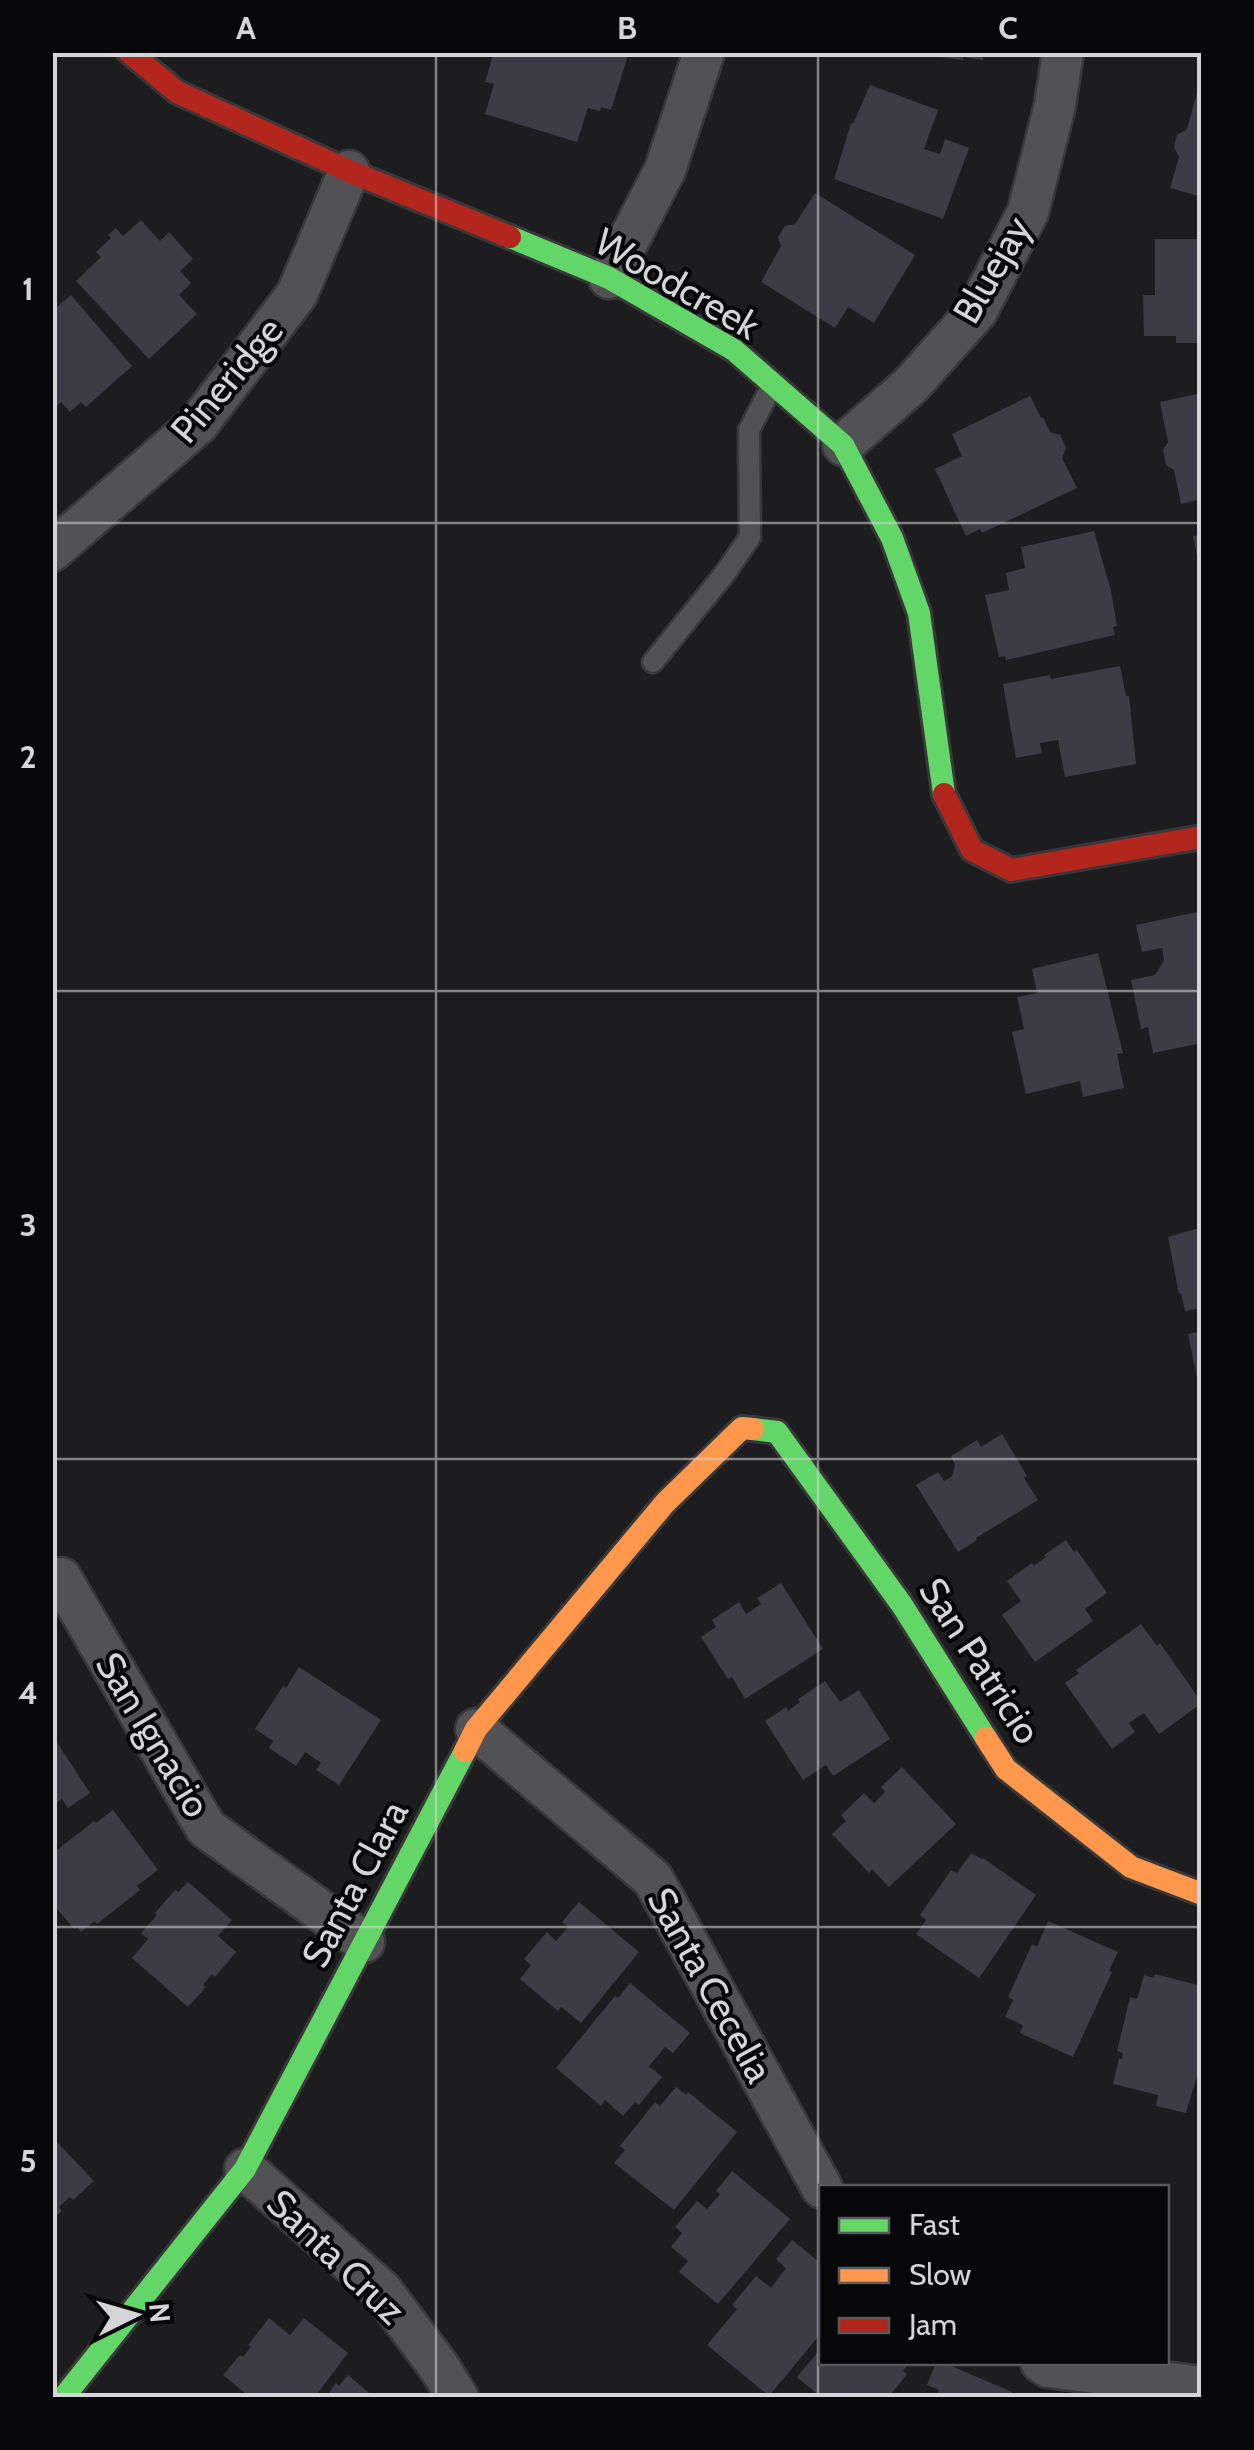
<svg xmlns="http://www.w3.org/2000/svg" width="1254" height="2450" font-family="Cabin,sans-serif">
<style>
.building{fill:#3d3b46}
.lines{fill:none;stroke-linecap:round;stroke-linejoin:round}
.lane-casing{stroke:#383739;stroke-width:25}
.street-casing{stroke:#383739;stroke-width:45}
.fast-casing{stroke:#383739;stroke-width:28}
.slow-casing{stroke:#383739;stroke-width:28}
.jam-casing{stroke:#383739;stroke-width:28}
.lane{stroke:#525254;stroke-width:20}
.street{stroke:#525254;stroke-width:40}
.fast{stroke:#63d668;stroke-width:22}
.slow{stroke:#ff974d;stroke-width:22}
.jam{stroke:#b3261e;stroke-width:22}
.grid{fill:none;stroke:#d5d5d7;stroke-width:2.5;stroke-opacity:0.55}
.labels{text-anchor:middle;stroke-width:8;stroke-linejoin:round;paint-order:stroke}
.street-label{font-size:38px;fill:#d5d5d7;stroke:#070608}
.neatline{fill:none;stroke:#d5d5d7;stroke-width:4}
.grid-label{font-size:32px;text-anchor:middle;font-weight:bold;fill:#d5d5d7}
</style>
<rect width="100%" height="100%" fill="#1d1c1e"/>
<!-- building -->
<path class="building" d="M494,52H629L611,110L601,107L600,111L588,108L577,142L485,114L494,84L485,82Z
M927,52H984L983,60L963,57V60L926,55Z
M870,85L938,110L924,149L940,154L945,139L969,148L943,219L834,179L851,123L853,124Z
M1198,89L1202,90V197L1170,188L1179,157L1174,147L1177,135L1187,129Z
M815,193L915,255L874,323L848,307L835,328L761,282L781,246L778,237L785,226L795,224Z
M141,220L160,241L169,232L193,259L180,271L191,283L179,295L197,314L149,359L76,281L101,257L96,252L111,238L108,235L116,228L123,236Z
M1155,239H1202V343H1176V336H1144L1143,295H1155Z
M71,295L132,366L86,407L81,402L70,412L61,402L52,410V311Z
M1202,393V499L1181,504L1174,470L1166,465L1163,450L1168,442L1160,402Z
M1030,396L1041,418L1043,417L1050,432L1060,435L1066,448L1062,458L1077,488L982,533L980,529L966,536L935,469L962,456L952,434Z
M1094,531L1111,591L1117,626L1113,627L1115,635L1006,660L1005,656L999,657L985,595L1009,590L1006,573L1025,568L1021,547Z
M1202,535V570H1200L1193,536Z
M1120,666L1126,696H1129L1136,764L1065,777L1058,740L1040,743L1042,753L1016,758L1003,684L1050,675L1051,679Z
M1202,911V1043L1153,1053L1148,1027L1141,1029L1131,980L1155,975L1164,960L1162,948L1142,952L1136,925Z
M1098,953L1123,1053L1117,1054L1124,1088L1083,1097L1080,1081L1026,1094L1012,1032L1024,1029L1017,997L1037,993L1032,969Z
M1202,1227V1308L1185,1311L1181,1293L1179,1294L1168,1237Z
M1202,1331V1382L1198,1383L1188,1334Z
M1002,1434L1027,1476L1024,1478L1038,1500L976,1538L977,1540L958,1552L916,1485L938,1472L944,1481L952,1476L955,1465L951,1456L977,1440L981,1447Z
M1066,1540L1074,1552L1077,1550L1107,1593L1085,1609L1093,1621L1035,1662L1002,1615L1021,1601L1007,1581L1032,1563L1034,1566L1046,1557L1044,1555Z
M781,1583L823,1649L745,1699L732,1677L728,1679L701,1637L716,1627L712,1620L739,1602L746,1614L761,1604L757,1598Z
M1141,1624L1157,1646L1160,1643L1202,1703L1159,1734L1144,1713L1129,1723L1135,1732L1112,1749L1065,1683L1079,1673L1076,1670Z
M299,1667L381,1720L339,1785L316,1770L321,1763L305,1752L296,1766L269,1748L273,1741L255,1729L283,1686L286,1688Z
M825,1681L840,1702L859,1690L890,1739L833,1776L826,1765L803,1780L765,1721L786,1707L788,1711L800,1702L798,1699Z
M52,1735L90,1793L68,1808L62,1799L52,1805Z
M902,1767L956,1824L889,1887L872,1869L869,1873L832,1834L846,1821L841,1815L864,1793L874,1803L885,1792L881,1787Z
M113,1810L158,1870L137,1886L140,1890L97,1924L95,1921L81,1932L77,1927L74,1929L52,1903L56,1900L52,1896V1854L94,1821L96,1823Z
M971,1853L982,1859L983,1858L1036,1895L979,1978L916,1934L926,1920L920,1915L951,1870L957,1873Z
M188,1882L232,1920L218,1936L236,1952L215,1977L212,1974L203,1985L206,1987L188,2007L132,1958L148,1939L141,1933L157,1915L155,1913L175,1890L178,1892Z
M579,1902L639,1952L581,2023L561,2007L558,2011L520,1979L531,1965L524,1959L547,1932L556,1941L568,1927L562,1922Z
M1048,1921L1118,1952L1109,1971L1112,1972L1073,2057L1020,2033L1023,2025L1005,2017L1013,2000L1008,1997L1032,1944L1037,1947Z
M1155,1974L1202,1986V2059L1186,2113L1156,2106L1158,2095L1113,2084L1119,2058L1122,2059L1123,2053L1117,2051L1130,1997L1137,1999L1144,1975L1154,1978Z
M630,1983L690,2033L673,2053L665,2047L649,2066L662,2077L639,2105L635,2102L623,2116L605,2100L601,2106L556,2068L615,1996L618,1998Z
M676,2087L686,2095L688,2092L737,2132L674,2210L614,2163L625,2150L620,2146L655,2102L660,2106Z
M52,2137L94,2181L73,2200L70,2197L59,2207L62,2211L52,2219Z
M732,2171L790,2219L718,2304L679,2272L688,2261L671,2247L682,2233L675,2227L697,2201L707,2209L720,2194L716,2191Z
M792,2240L822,2264V2332L769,2396L707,2345L737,2309L732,2305L756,2276L771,2288L786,2268L776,2259Z
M269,2318L290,2335L304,2318L348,2353L314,2398H251L223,2375L240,2355L243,2357L251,2347L248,2345Z
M822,2347V2362H910L903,2371L907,2374L888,2398H822L797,2377Z
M936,2362H942L1012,2392L1009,2398H936L939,2390L927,2385Z
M348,2375L375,2398H325L336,2383L339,2386Z"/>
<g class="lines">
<!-- lane casing -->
<g class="lane-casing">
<path id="lane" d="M653,662L726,572L750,537L749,430L772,386"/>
</g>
<!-- street casing -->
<g class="street-casing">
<path id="street" d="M609,278L665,170L704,52
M843,445L910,386L977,311L1028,212L1055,105L1063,52
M52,551L198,424L297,294L349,171
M61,1578L206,1828L364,1942
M476,1729L653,1879L822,2188
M245,2169L382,2291L439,2367L458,2398
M1041,2362L1048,2367L1202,2387"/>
</g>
<!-- fast casing -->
<g class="fast-casing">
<path id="fast" d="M510,237L609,278L734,350L843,445L892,538L919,613L944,794
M753,1429L777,1432L902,1605L986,1738
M63,2398L245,2169L465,1751"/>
</g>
<!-- slow casing -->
<g class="slow-casing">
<path id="slow" d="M986,1738L1006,1769L1131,1867L1202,1894
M465,1751L476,1729L665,1503L742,1428L753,1429"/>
</g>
<!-- jam casing -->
<g class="jam-casing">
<path id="jam" d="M129,52L177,92L349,171L510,237
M944,794L972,850L1011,870L1202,837"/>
</g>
<!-- lane -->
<use href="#lane" class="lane"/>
<!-- street -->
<use href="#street" class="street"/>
<!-- fast -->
<use href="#fast" class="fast"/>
<!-- slow -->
<use href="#slow" class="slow"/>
<!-- jam -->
<use href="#jam" class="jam"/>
</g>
<!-- grid -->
<path class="grid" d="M436,52V2398M818,52V2398M52,523H1202M52,991H1202M52,1459H1202M52,1927H1202"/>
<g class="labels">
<!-- street labels -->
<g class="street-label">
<text transform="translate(992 270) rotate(-60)" y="13">Bluejay</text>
<text transform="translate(677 284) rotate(30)" y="13">Woodcreek</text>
<text transform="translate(227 380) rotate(-50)" y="13">Pineridge</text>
<text transform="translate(980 1661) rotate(57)" y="13">San Patricio</text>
<text transform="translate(153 1735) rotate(59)" y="13">San Ignacio</text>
<text transform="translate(355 1884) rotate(-62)" y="13">Santa Clara</text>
<text transform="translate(710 1985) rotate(61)" y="13">Santa Cecelia</text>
<text transform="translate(336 2257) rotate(44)" y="13">Santa Cruz</text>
</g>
</g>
<!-- border -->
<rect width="1254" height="2450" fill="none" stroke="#070608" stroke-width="110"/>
<!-- legend -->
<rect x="819" y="2185" width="350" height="180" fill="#070608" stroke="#59595b" stroke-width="2.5"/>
<rect x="839" y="2218" width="50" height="15" fill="#63d668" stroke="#59595b" stroke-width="2.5"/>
<text x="909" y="2235" font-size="30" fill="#d5d5d7">Fast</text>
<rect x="839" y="2268" width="50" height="15" fill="#ff974d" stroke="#59595b" stroke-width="2.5"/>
<text x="909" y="2285" font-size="30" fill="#d5d5d7">Slow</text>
<rect x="839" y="2318" width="50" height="15" fill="#b3261e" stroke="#59595b" stroke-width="2.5"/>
<text x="909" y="2335" font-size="30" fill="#d5d5d7">Jam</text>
<!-- north arrow -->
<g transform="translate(135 2315) rotate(85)" stroke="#070608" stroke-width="8" paint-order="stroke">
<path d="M0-8L18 38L0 25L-18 38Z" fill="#d5d5d7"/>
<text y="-15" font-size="28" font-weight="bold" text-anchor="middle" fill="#d5d5d7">N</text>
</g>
<rect x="55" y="55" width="1144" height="2340" class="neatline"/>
<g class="grid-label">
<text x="246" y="39">A</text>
<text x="627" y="39">B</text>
<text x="1008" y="39">C</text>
<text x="28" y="300">1</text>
<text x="28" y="768">2</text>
<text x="28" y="1236">3</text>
<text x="28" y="1704">4</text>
<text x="28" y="2172">5</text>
</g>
</svg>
